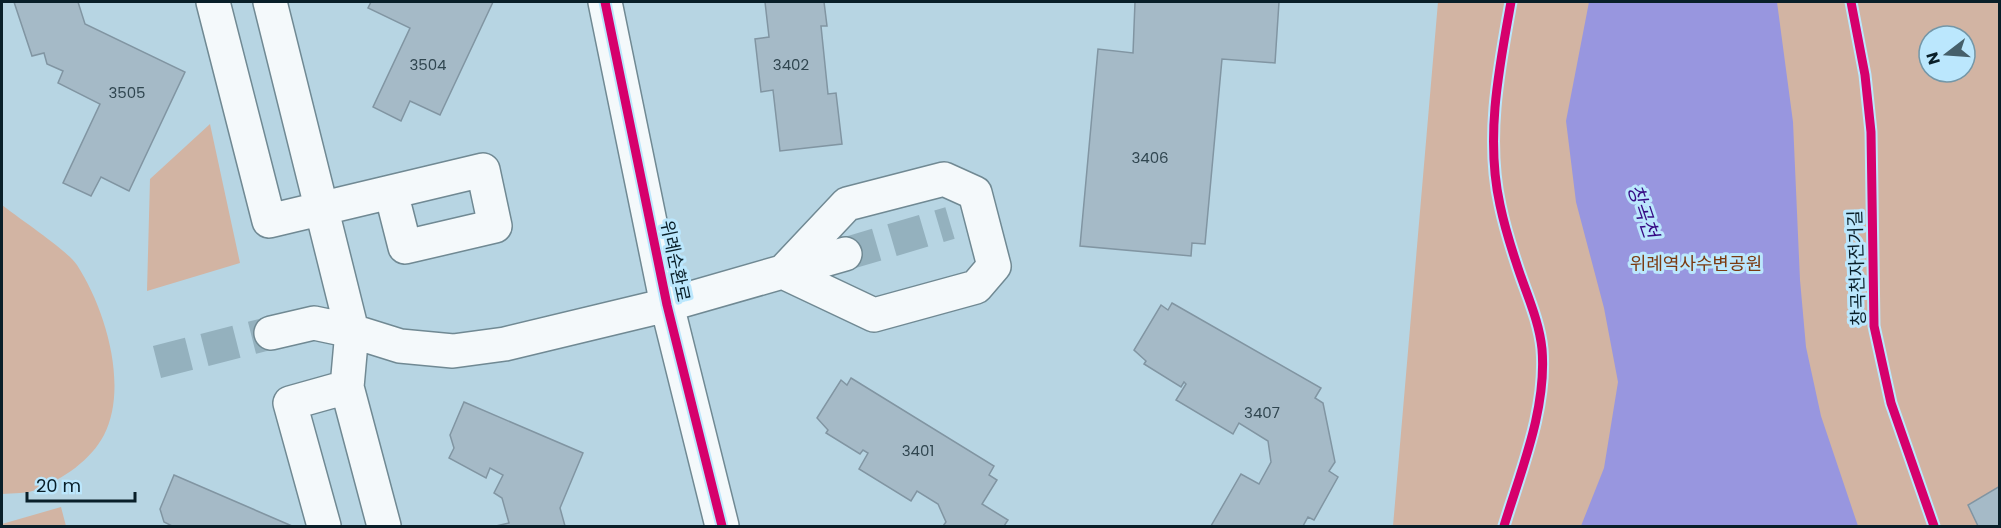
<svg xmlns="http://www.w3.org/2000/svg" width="2001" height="528" font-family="Poppins,'Noto Sans KR',sans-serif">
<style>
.green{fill:#d2b4a3;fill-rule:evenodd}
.water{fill:#9896df}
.building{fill:#a5bac7;stroke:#8195a2;stroke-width:1.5}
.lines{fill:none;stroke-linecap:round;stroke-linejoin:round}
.minor-tunnel{stroke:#94b1be;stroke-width:33;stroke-dasharray:33 16;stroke-linecap:butt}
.minor-casing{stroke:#708993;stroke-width:36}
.minor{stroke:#f4f9fb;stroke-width:33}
.cycleway-casing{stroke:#bbe7fd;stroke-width:13}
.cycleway{stroke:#d6006c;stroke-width:9}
.labels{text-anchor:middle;stroke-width:6;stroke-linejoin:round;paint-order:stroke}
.number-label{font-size:15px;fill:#304650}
.street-label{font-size:18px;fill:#091f29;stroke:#bbe7fd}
.park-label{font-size:18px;fill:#7b3a10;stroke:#bbe7fd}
.water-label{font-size:20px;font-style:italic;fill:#370b84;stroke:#bbe7fd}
</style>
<rect width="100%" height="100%" fill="#b7d5e3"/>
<!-- green -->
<path class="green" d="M1438,2H1999V526H1393ZM1929,36H1965V72H1929Z
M210,124L240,263L147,291L150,179Z
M2,205C17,217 68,251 77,265C105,308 129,386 104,435C91,460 63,479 38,489C28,494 13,493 2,494Z
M61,507L66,526H2V524Z"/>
<!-- water -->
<path class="water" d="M1589,2H1777L1793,122L1800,280L1806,347L1821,416L1858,526H1581L1604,468L1618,382L1604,308L1576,202L1566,121Z"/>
<!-- building -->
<path class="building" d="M14,2H78L85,24L185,72L129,191L101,177L91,196L63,183L100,104L58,83L63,71L47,64L44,53L32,56Z
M371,2H493L440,115L410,101L401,121L373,107L410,28L368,8Z
M765,2H824L827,26H821L828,94L836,93L842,144L780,151L773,90L761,92L755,39L769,37Z
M1135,2H1279L1275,63L1222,59L1205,244L1192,243L1191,256L1080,246L1098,49L1133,53Z
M1172,303L1321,388L1315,398L1323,403L1335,462L1329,471L1338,477L1314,520L1308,517L1303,526H1211L1241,474L1259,484L1271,462L1268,441L1239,423L1233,434L1176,400L1186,384L1184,382L1181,387L1144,364L1146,361L1134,350L1161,305L1168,310Z
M851,378L994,466L989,475L997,480L982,504L1008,520L1004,526H943L946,522L938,504L917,491L911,501L859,469L868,453L863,450L860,454L826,433L828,430L817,418L841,380L847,385Z
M464,402L583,453L560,508L565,526H496L509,523L502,498L494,493L503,475L490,468L486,478L449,458L454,448L450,435Z
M174,475L292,526H172L164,522L160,509Z
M2000,486V526H1978L1968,505Z"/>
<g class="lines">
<!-- minor-tunnel -->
<path class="minor-tunnel" d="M845,254L950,223
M157,362L271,333"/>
<!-- minor casing -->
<g class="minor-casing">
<path id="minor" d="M213,2L269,221C340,204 411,187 483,170L495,226L405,247L391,192
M270,2L352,331L347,387L384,526
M605,2L667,305L722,526
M944,179L975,193L994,266L976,287L874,315L783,272L847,204Z
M271,333L314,323L352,331L400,346L453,351L505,344L667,305L845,254
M324,526L290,403L347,387"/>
</g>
<!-- minor -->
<use href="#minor" class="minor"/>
<!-- cycleway casing -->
<g class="cycleway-casing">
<path id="cycleway" d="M605,2L667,305L722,526
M1851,2L1865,75L1871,132L1874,326L1891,403L1934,526
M1504,526C1521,470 1547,409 1542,349C1539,319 1525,291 1516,262C1510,244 1504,224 1500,205C1485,138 1499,68 1511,2"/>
</g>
<!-- cycleway -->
<use href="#cycleway" class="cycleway"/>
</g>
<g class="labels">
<!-- number labels -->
<g class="number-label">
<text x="428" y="70">3504</text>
<text x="791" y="70">3402</text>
<text x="127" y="98">3505</text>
<text x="1150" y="163">3406</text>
<text x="1262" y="418">3407</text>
<text x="918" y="456">3401</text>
</g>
<!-- street labels -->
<g class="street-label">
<text transform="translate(675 261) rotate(78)" y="6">위례순환로</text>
<text transform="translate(1857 268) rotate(-92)" y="6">창곡천자전거길</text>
</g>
<!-- park labels -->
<g class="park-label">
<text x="1696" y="270">위례역사수변공원</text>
</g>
<!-- water labels -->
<g class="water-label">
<text transform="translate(1643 211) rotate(71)" y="7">창곡천</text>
</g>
</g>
<!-- border -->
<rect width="2001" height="528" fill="none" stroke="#091f29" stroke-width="6"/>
<!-- north arrow -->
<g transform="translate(1947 54) rotate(253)"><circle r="28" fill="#bbe7fd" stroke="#7497a8" stroke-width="1.5"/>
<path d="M0-4.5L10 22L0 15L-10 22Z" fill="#465f6a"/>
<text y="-9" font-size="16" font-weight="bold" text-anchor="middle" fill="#091f29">N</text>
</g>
<!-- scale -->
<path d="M27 492v9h108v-9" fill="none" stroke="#091f29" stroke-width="3"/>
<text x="36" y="492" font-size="18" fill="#091f29" stroke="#bbe7fd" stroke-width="4.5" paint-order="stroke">20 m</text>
</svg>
